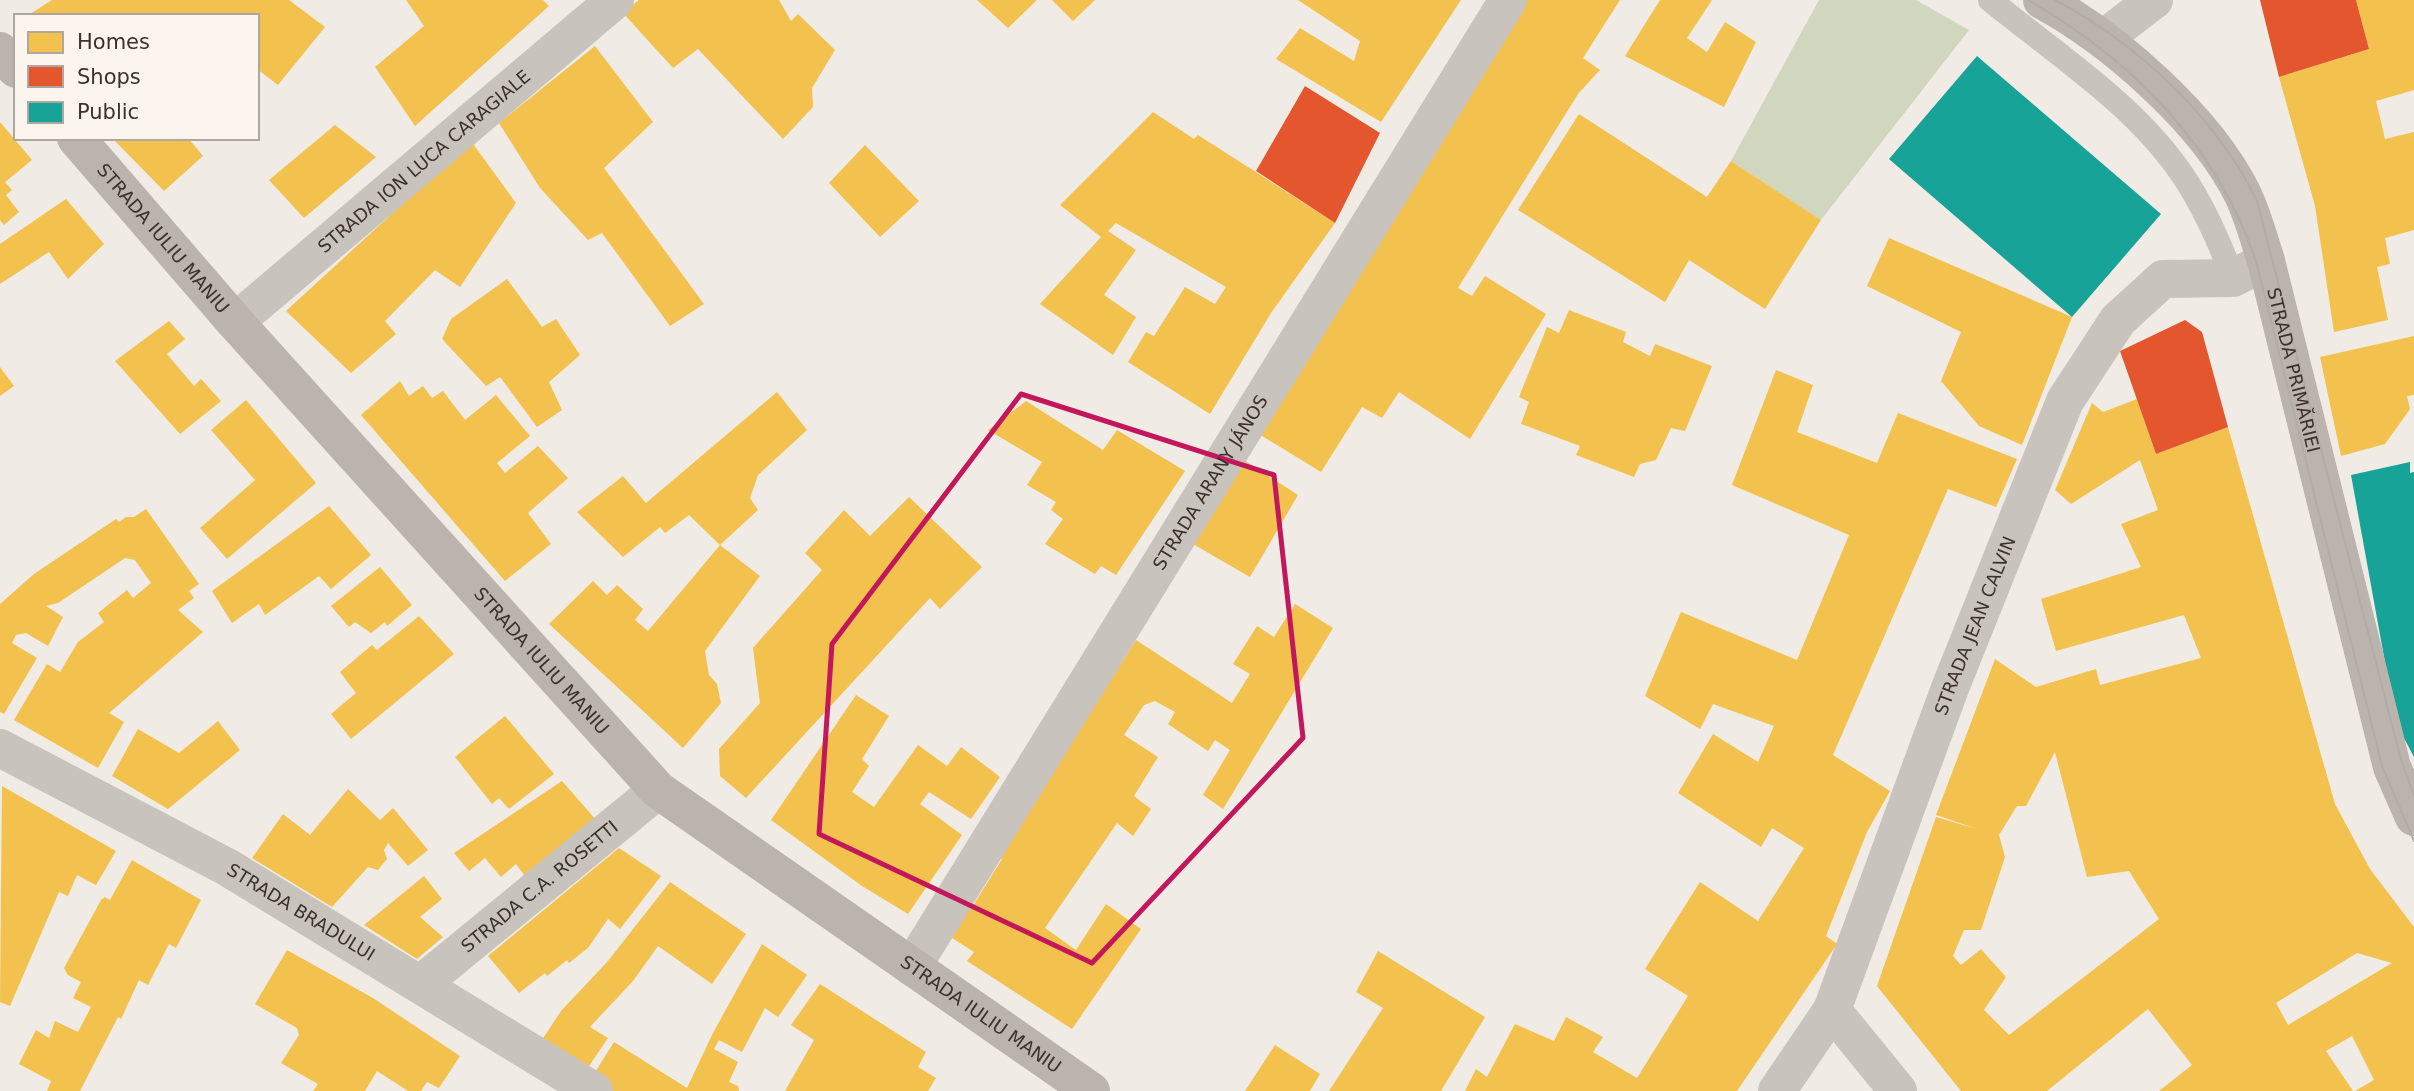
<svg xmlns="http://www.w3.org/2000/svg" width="2414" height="1091" font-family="'DejaVu Sans',sans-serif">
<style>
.green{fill:#d1d6bf}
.homes{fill:#f2c14e;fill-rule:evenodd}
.shops{fill:#e4572e}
.public{fill:#17a398}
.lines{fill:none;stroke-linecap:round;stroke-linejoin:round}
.lane{stroke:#c9c3be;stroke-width:24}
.street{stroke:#c9c3be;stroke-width:38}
.secondary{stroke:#bab3ae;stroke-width:38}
.tram{stroke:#b1aca8;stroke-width:2}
.marked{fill:none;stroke:#c2185b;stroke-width:5;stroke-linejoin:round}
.labels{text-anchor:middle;stroke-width:7;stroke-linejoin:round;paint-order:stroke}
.street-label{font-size:18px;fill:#3b302b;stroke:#fbf5ee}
</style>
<rect width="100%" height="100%" fill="#f0ebe5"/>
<!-- green -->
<path class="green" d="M1819,0H1916L1969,30L1821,220L1731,161Z"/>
<!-- homes -->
<path class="homes" d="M52,0H289L325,27L278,85L257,69V16H27Z
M406,0H543L549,6L415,126L375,67L424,26Z
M639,0H779L791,21L798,14L835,50L812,88L813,107L783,139L698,49L673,68L623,13Z
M977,0H1037L1008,28Z
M1052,0H1095L1073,21Z
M1298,0H1461L1381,122L1276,59L1300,28L1354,61L1360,41Z
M1524,0H1620L1583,58L1600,70L1578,94L1458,288L1472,296L1485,276L1546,314L1470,439L1399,392L1382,418L1362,407L1321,472L1259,434Z
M1660,0H1712L1687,38L1707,52L1725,22L1756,42L1724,107L1625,56Z
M2356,0H2414V90L2376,101L2385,139L2414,132V230L2385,238L2390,264L2377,267L2388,320L2334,332L2315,206L2279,77L2369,49Z
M595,46L653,122L604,168L704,304L670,326L602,233L588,240L540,188L499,123Z
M1153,112L1194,139L1198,135L1335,223L1271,313L1210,414L1128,362L1146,332L1154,336L1185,287L1215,304L1226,287L1116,223L1108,231L1136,250L1104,295L1136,317L1113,355L1040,304L1101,237L1060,205Z
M1579,114L1707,197L1731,161L1821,220L1765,309L1689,260L1665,302L1518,210Z
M0,122L32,160L5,182L12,190L6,195L19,212L4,225L0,220Z
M335,125L376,157L304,218L269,180Z
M112,138H188L203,156L164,191Z
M471,141L516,203L460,287L435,270L385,321L396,334L351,373L286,311Z
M865,145L919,201L880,237L829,183Z
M66,199L104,244L68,279L49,252L0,284V244Z
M1889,238L2072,317L2022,445L1979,426L1941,381L1961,332L1867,286Z
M507,279L542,327L556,319L580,355L549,382L562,410L537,427L500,377L486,386L442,339L451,319Z
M1569,310L1626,332L1623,342L1650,356L1655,344L1712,366L1685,431L1671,428L1656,460L1640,464L1634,477L1576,455L1580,446L1521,424L1529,402L1519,397L1547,327L1559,333Z
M169,321L185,339L167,354L194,386L201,379L221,401L180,434L115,361Z
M2414,336V395L2407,396L2410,409L2385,444L2341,456L2320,357Z
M0,367L14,386L0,396Z
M1776,370L1813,385L1797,432L1877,463L1898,413L2017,459L1996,507L1948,489L1833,755L1890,791L1867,832L1826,936L1837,944L1737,1091H1465L1476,1069L1487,1077L1515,1024L1554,1041L1566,1017L1603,1037L1593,1052L1637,1078L1688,996L1645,969L1700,882L1758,921L1804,848L1772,828L1761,847L1678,793L1713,734L1758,762L1774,726L1713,704L1700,729L1645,696L1681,612L1797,660L1849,535L1732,485Z
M400,381L409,396L423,386L432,398L443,391L465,420L496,395L530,436L497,463L505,473L538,446L568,478L528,513L551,544L505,581L361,415Z
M777,392L807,430L758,475L750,498L758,510L720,545L689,515L665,533L660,527L623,557L577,512L623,476L646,503Z
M2137,399L2156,454L2228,427L2335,804L2370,869L2414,927V1091H2355L2374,1080L2352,1036L2326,1051L2353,1091H2159L2192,1065L2148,1009L2047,1091H1961L1877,986L1936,817L1977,829L1936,815L1995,659L2036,687L2096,669L2100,685L2201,658L2184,615L2056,651L2041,599L2141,567L2121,524L2158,510L2140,460L2071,504L2055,490L2092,403L2103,412ZM2055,752L2087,877L2129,871L2159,919L2009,1035L1984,1010L2006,977L1981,949L1961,965L1953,956L1964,930H1981L2005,857L1999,835L2017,806H2026ZM2357,953L2392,963L2288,1025L2276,1003Z
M246,400L316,483L227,559L200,528L255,480L211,430Z
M1026,401L1103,450L1117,430L1185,471L1116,575L1101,566L1095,574L1045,544L1063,519L1051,510L1056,502L1027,485L1042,462L988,430Z
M1244,460L1298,495L1250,577L1193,544Z
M909,497L982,567L940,609L930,598L746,798L720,776L719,749L760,703L753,648L822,570L805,553L844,510L870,536Z
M329,506L371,555L331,589L319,576L265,615L259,604L232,623L212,591Z
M146,509L199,584L189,591L194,598L178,610L203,632L109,713L124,722L98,768L14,720L47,664L60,672L78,642L104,622L98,613L127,590L133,598L151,583L135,560L125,558L58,603L46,606L63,617L48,646L26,633L16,635L12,643L37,658L4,714L0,712V604L34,574L116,519L119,522L126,517H134Z
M720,545L760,576L705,651L709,675L717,684L721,703L683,748L549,624L593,581L607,595L617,585L643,609L635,620L648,631Z
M380,567L412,605L387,626L385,622L371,633L355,622L349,627L331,606Z
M1295,604L1333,628L1223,809L1203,795L1230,750L1215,740L1208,751L1168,724L1175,712L1155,701L1144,705L1124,735L1158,757L1134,796L1151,809L1133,836L1117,823L1045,928L1076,950L1106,904L1141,929L1072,1029L967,961L974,952L949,936L968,907L971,909L1002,859L999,857L1136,640L1232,703L1250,674L1233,664L1257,626L1274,637Z
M419,616L454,654L351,739L331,714L356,693L340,672L372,645L377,650Z
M856,695L889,716L862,759L869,766L852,792L874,807L918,745L947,766L961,747L1000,777L971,819L929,792L920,804L962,835L908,914L862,886L771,820Z
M505,716L554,774L509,809L499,798L492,804L455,757Z
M218,721L240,750L168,809L112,776L138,729L179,753Z
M562,781L597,821L525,876L516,864L501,877L485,858L469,871L454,853Z
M2,786L116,851L96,885L77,875L68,896L59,892L10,1006L0,1002Z
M348,789L380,820L393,808L428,850L408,866L388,843L384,850L387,859L378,870L368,867L332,907L252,858L283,814L310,835Z
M619,848L661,876L620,929L608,919L588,948L569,963L567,960L547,976L545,973L519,993L488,956Z
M132,860L201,900L176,948L169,944L148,985L139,980L121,1019L118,1017L80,1091H47L51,1081L19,1064L36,1030L49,1038L55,1021L78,1032L91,1007L73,998L81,982L68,975L64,968L101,900L105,897L110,900Z
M424,876L442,899L420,917L443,937L417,959L364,925Z
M670,882L746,934L712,984L658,946L633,981L590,1027L608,1038L585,1072L540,1043L561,1011L608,961Z
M762,944L807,975L778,1017L765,1008L742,1052L719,1040L714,1049L738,1062L729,1082L738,1086L739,1091H613L592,1077L614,1042L687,1088L713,1033Z
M287,950L373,998L460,1056L439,1088L427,1082L421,1091H408L377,1071L365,1091H313L318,1084L281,1063L299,1035L297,1028L255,1004Z
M1378,951L1485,1017L1441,1091H1329L1383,1008L1356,992Z
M820,984L926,1052L918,1067L936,1078L928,1091H785L814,1040L791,1025Z
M1275,1045L1320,1074L1310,1091H1245Z"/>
<!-- shops -->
<path class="shops" d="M2260,0H2356L2369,49L2279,77Z
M1305,86L1380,133L1335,223L1256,171Z
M2185,320L2202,332L2228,427L2156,454L2120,351Z"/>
<!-- public -->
<path class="public" d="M1977,56L2161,214L2072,317L1889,159Z
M2410,462V473L2414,472V757L2396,723L2351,475Z"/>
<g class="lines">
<!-- lane -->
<path class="lane" d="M1990,0C2062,59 2148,112 2195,195C2210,221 2222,249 2233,278"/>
<!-- street -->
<g class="street">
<path d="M2103,39L2154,0"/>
<path id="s1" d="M235,322L615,0"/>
<path id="s2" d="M0,748L227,867L594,1091"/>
<path id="s3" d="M912,967L1508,0"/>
<path id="s4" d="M422,983L658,790"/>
<path d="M1832,1010L1898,1091"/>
<path id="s5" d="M1777,1091L1832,1010L1950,688L2065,401L2118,320L2163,279L2233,278L2266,261"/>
</g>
<!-- secondary -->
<g class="secondary">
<path id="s6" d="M2042,0C2114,39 2207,121 2243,195C2253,216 2259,239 2266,261L2392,767L2414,817"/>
<path d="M0,51L16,69"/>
<path id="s7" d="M76,138L235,322L658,790L1091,1091"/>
</g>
<!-- tram -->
<path class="tram" d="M2028,0C2133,60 2220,149 2257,265L2382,766L2414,841
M2055,0C2137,43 2217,118 2257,201L2401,760L2414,795"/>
</g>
<!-- marked area -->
<path class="marked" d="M1021,394L1274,475L1303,738L1092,963L819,834L832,644Z"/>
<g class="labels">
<!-- street labels -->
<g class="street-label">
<text dy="6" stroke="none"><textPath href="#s1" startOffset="248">STRADA ION LUCA CARAGIALE</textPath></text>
<text dy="6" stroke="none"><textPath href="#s7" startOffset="133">STRADA IULIU MANIU</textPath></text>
<text dy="6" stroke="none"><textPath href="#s6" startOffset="466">STRADA PRIMĂRIEI</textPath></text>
<text dy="6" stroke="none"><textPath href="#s3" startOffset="569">STRADA ARANY JÁNOS</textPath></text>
<text dy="6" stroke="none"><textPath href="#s5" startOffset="508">STRADA JEAN CALVIN</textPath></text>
<text dy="6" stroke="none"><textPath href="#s7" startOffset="700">STRADA IULIU MANIU</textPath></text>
<text dy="6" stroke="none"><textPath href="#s4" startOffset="152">STRADA C.A. ROSETTI</textPath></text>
<text dy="6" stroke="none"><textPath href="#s2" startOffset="343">STRADA BRADULUI</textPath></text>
<text dy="6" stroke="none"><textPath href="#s7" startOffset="1267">STRADA IULIU MANIU</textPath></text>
</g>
</g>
<!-- legend -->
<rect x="14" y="14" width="245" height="126" fill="#fbf5ee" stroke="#aea6a0" stroke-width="2"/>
<rect x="28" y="32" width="35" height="21" fill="#f2c14e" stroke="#aea6a0" stroke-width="2"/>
<text x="77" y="49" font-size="21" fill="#3b302b">Homes</text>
<rect x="28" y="66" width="35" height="21" fill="#e4572e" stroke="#aea6a0" stroke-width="2"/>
<text x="77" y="84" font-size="21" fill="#3b302b">Shops</text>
<rect x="28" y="102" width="35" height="21" fill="#17a398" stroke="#aea6a0" stroke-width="2"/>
<text x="77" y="119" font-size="21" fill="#3b302b">Public</text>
</svg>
